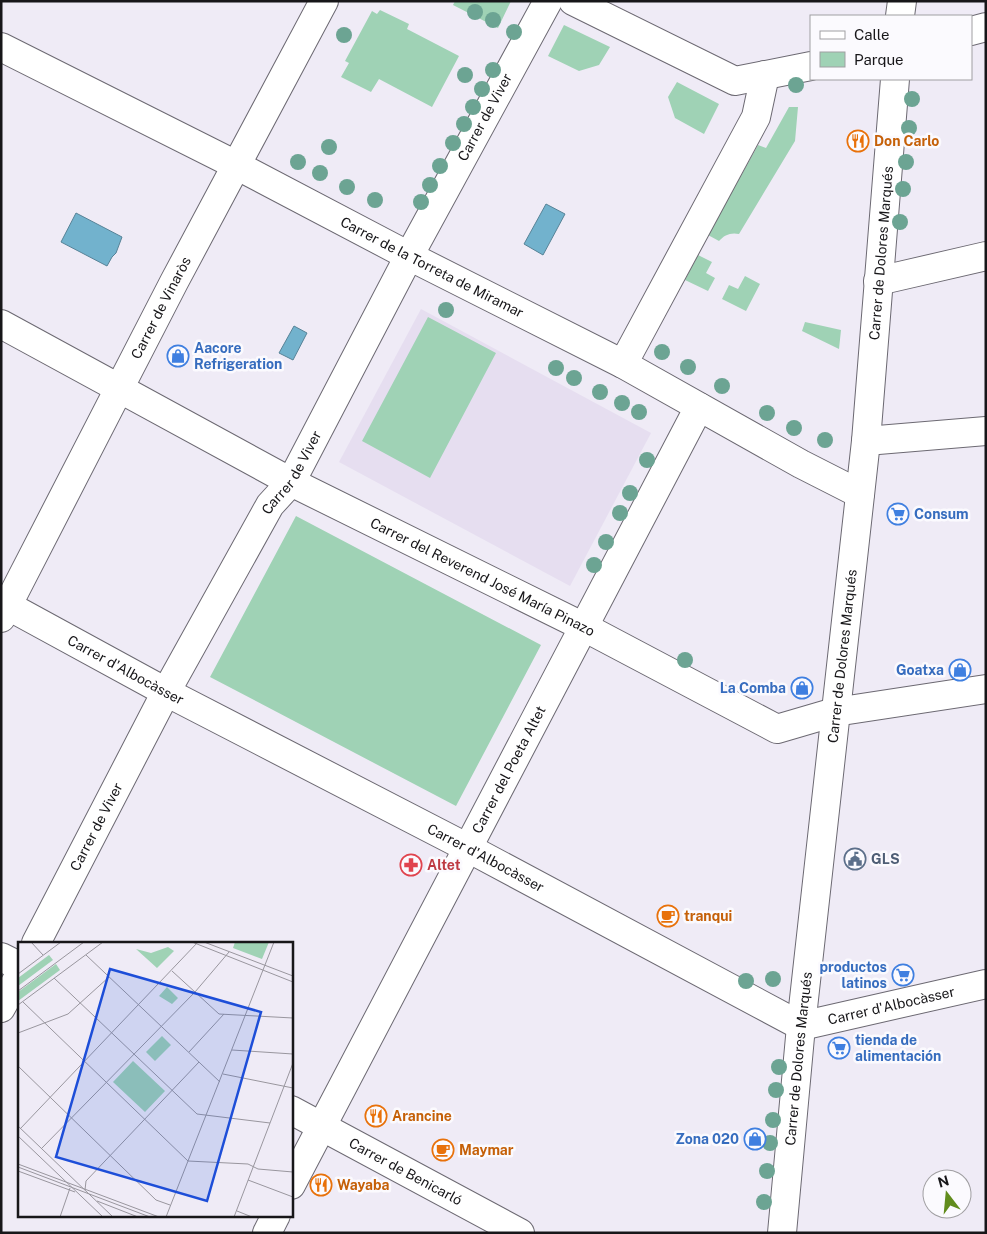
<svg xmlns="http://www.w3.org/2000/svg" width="987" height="1234" font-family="'Public Sans',sans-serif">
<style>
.built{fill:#e6def0}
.green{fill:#9fd2b5}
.water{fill:#72b2cd;stroke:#578397}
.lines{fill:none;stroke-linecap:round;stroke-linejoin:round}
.minor-casing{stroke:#6c6972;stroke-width:30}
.minor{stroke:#fff;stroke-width:28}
.tree{fill:#6ca493}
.labels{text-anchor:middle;stroke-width:5;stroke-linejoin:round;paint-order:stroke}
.street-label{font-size:14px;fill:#171619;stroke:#fbfafe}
.food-label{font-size:14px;font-weight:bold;fill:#c56008;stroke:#fbfafe;text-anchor:start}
.shop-label{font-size:14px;font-weight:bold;fill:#366cbe;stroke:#fbfafe;text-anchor:end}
.service-label{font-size:14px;font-weight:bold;fill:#4e5e75;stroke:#fbfafe;text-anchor:start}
.health-label{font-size:14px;font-weight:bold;fill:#be3a42;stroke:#fbfafe;text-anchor:start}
.inset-road{fill:none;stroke:#99969e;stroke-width:1}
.view{fill:#1d4ed8;fill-opacity:0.15;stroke:#1d4ed8;stroke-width:2.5}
.inset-edge{fill:none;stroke:#171619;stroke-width:2.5}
</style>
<rect width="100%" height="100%" fill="#efebf6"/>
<!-- built -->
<path class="built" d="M421,309L651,433L570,586L339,462Z"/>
<!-- green -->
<path class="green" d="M455,1H511L498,28L453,5Z
M380,10L409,24L407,29L459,56L432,107L379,79L371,92L341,77L349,63L345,61L372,11L377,14Z
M564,25L610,47L599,65L579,71L548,56Z
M677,82L719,104L704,134L675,118L668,97Z
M789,107H798L795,141L739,234C731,232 724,235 719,241L708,235L758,145L766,148Z
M698,255L712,262L706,273L715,278L708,291L685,280Z
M745,276L760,284L746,311L722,299L729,285L738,289Z
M428,317L496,353L430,478L362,441Z
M805,322L841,330L839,349L802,331Z
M296,516L541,645L456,806L210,677Z"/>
<!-- water -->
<path class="water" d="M546,204L565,214L543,255L524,244Z
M76,213L122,237L116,253L112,257L107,266L61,242Z
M294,326L307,333L293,360L279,353Z"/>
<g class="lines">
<!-- minor casing -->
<g class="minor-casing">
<g id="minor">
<path d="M573,1L735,81L811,66"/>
<path d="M900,16L902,1"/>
<path d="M971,31L986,27"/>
<path id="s1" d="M1,47L236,165L409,256L623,364L801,464L860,494"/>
<path d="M878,281L986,256"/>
<path id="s2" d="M1,324L291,482L584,627L777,729L835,712L986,689"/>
<path d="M623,364L756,117L765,75"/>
<path d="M866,441L986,431"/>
<path id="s3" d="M1,602L166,692L468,848L801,1026L986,984"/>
<path id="s4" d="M1,618L174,282L324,1"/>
<path id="s5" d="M36,943L166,692L270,505L291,482L409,256L548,1"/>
<path d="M1,957L19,966"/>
<path d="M1,1008L19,976"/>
<path id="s6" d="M291,1110L520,1233"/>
<path id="s7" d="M291,1185L699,407"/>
<path d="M267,1233L276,1215"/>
<path id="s8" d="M782,1233L801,1026L866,441L895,79"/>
</g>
</g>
<!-- minor -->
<use href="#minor" class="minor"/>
</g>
<!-- trees -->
<g class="tree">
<circle cx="475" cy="12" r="8"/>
<circle cx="493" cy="20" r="8"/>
<circle cx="514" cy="32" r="8"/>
<circle cx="344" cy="35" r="8"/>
<circle cx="493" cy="70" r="8"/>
<circle cx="465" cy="75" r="8"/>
<circle cx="796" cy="85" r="8"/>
<circle cx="482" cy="89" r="8"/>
<circle cx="912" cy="99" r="8"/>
<circle cx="473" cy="107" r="8"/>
<circle cx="464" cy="124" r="8"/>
<circle cx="909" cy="128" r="8"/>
<circle cx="453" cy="143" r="8"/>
<circle cx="329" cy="147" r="8"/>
<circle cx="298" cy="162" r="8"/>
<circle cx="906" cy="162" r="8"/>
<circle cx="440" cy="166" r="8"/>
<circle cx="320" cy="173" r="8"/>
<circle cx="430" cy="185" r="8"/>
<circle cx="347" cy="187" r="8"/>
<circle cx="903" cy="189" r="8"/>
<circle cx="375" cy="200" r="8"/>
<circle cx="421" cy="202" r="8"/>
<circle cx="900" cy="222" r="8"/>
<circle cx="446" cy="310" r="8"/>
<circle cx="662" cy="352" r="8"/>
<circle cx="688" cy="367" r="8"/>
<circle cx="556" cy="368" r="8"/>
<circle cx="574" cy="378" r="8"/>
<circle cx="722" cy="386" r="8"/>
<circle cx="600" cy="392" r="8"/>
<circle cx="622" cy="403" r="8"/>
<circle cx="639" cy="412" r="8"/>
<circle cx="767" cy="413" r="8"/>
<circle cx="794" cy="428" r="8"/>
<circle cx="825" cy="440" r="8"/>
<circle cx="647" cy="460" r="8"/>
<circle cx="630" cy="493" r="8"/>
<circle cx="620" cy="513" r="8"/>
<circle cx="606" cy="542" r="8"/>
<circle cx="594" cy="565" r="8"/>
<circle cx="685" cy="660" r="8"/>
<circle cx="773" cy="979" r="8"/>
<circle cx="746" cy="981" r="8"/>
<circle cx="779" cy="1067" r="8"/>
<circle cx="776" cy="1090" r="8"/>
<circle cx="773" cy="1120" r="8"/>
<circle cx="770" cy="1143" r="8"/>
<circle cx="767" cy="1171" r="8"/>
<circle cx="764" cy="1202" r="8"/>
</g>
<!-- icons -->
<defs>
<g id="restaurant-ring" transform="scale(1.125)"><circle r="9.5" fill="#fbfafe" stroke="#e8710a" stroke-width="1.5"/><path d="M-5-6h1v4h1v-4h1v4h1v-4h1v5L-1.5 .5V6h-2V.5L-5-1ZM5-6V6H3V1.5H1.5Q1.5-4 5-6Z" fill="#e8710a"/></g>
<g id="shop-ring" transform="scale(1.125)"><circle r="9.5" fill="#fbfafe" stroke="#3f7fe0" stroke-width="1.5"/><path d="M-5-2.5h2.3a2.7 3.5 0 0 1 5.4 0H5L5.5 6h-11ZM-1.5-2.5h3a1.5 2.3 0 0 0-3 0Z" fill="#3f7fe0"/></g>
<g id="supermarket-ring" transform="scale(1.125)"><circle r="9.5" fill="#fbfafe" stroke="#3f7fe0" stroke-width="1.5"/><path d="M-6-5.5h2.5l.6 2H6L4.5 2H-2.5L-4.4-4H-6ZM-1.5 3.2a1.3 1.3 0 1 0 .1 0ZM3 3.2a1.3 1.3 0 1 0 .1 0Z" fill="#3f7fe0"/></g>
<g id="civic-ring" transform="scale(1.125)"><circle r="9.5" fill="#fbfafe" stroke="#5c6f8a" stroke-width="1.5"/><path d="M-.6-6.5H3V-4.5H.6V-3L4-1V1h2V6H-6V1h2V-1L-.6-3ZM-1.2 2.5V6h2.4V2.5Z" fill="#5c6f8a"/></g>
<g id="pharmacy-ring" transform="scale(1.125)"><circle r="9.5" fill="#fbfafe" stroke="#e0444e" stroke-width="1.5"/><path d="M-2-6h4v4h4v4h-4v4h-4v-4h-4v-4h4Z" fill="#e0444e"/></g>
<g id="cafe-ring" transform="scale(1.125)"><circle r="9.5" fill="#fbfafe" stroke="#e8710a" stroke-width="1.5"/><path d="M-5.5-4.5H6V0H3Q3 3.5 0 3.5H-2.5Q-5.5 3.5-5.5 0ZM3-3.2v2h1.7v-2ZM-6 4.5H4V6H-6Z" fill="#e8710a"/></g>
</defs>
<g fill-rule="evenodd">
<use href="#restaurant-ring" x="858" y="141"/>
<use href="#shop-ring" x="178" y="356"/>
<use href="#supermarket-ring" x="898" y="514"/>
<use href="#shop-ring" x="960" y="670"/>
<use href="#shop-ring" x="802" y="688"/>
<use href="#civic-ring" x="855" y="859"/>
<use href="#pharmacy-ring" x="411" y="865"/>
<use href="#cafe-ring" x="668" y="916"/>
<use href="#supermarket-ring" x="903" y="975"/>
<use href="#supermarket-ring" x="839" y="1048"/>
<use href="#restaurant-ring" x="376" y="1116"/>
<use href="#shop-ring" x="755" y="1139"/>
<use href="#cafe-ring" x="443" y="1150"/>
<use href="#restaurant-ring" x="321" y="1185"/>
</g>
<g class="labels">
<!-- street labels -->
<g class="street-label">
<text dy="5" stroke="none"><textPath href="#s5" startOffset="941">Carrer de Viver</textPath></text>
<text dy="5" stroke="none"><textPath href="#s8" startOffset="985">Carrer de Dolores Marqués</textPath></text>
<text dy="5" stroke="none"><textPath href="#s1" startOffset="484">Carrer de la Torreta de Miramar</textPath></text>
<text dy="5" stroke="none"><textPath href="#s4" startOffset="349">Carrer de Vinaròs</textPath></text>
<text dy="5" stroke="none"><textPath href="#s5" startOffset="536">Carrer de Viver</textPath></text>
<text dy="5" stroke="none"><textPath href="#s2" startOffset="544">Carrer del Reverend José María Pinazo</textPath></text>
<text dy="5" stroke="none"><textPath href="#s8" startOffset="580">Carrer de Dolores Marqués</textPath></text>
<text dy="5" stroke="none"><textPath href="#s3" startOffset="142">Carrer d'Albocàsser</textPath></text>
<text dy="5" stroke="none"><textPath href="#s7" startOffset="469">Carrer del Poeta Altet</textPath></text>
<text dy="5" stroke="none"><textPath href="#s5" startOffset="131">Carrer de Viver</textPath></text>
<text dy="5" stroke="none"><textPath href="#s3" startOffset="548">Carrer d'Albocàsser</textPath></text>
<text dy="5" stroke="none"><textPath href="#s3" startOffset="998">Carrer d'Albocàsser</textPath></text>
<text dy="5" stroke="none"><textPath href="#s8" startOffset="175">Carrer de Dolores Marqués</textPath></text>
<text dy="5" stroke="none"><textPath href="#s6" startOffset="130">Carrer de Benicarló</textPath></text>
</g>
<!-- food labels -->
<g class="food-label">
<text x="874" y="146">Don Carlo</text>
<text x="684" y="921">tranqui</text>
<text x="392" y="1121">Arancine</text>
<text x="459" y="1155">Maymar</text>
<text x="337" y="1190">Wayaba</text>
</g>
<!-- shop labels -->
<g class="shop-label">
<text x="194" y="353" text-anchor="start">Aacore<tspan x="194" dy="16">Refrigeration</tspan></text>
<text x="914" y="519" text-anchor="start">Consum</text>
<text x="944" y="675">Goatxa</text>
<text x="786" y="693">La Comba</text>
<text x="887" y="972">productos<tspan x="887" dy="16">latinos</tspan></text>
<text x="855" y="1045" text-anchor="start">tienda de<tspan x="855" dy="16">alimentación</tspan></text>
<text x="739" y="1144">Zona 020</text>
</g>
<!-- service labels -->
<g class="service-label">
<text x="871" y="864">GLS</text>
</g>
<!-- health labels -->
<g class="health-label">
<text x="427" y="870">Altet</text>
</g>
</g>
<!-- overview -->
<g transform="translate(18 942)">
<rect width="275" height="275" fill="#efebf6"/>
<path d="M217,0H251L244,17L215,6ZM150,5L156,9L139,26L118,7L133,11ZM31,13L35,18L0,44V36ZM38,22L42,28L0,59V50ZM149,45L160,56L154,62L141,54ZM144,94L153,103L137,119L128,110ZM115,119L147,149L127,170L95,140Z" fill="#9fd2b5"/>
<path class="inset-road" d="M13,0L25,13M174,0L275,40M186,0L275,34M68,13L202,140M154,29L201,72L275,76M0,32L43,0M36,36L179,172L252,181M0,49L66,0M5,60L170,219L230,222L240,227L275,230M0,63L85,0M0,91L50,72L91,35M214,108L275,112M171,110L206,72M0,124L138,258L152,263M205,132L275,146M0,184L95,275M2,187L180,0M0,194L85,275M23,207L177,50L211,10M0,222L141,275M0,225L132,275M0,229L57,250M230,238L275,255M67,248L68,239L181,120M79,259L120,275M219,269L234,275M42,275L52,246M148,275L256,0M216,275L275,121"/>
<path class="view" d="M92,27L243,70L189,259L38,215Z"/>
<rect width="275" height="275" class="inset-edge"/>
</g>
<!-- border -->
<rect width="987" height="1234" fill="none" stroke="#171619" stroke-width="5"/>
<!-- legend -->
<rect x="810" y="15" width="162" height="65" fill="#fbfafe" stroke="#a09fa2"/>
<rect x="820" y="31" width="25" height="8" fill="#ffffff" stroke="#a09fa2"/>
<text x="854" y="40" font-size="15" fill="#171619">Calle</text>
<rect x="820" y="52" width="25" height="15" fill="#9fd2b5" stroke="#a09fa2"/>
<text x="854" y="65" font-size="15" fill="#171619">Parque</text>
<!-- north arrow -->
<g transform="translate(947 1194) rotate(344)"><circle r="24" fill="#fbfafe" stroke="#a09fa2"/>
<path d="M0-4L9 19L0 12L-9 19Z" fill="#618c1d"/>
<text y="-8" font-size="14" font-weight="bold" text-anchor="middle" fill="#171619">N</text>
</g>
</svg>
